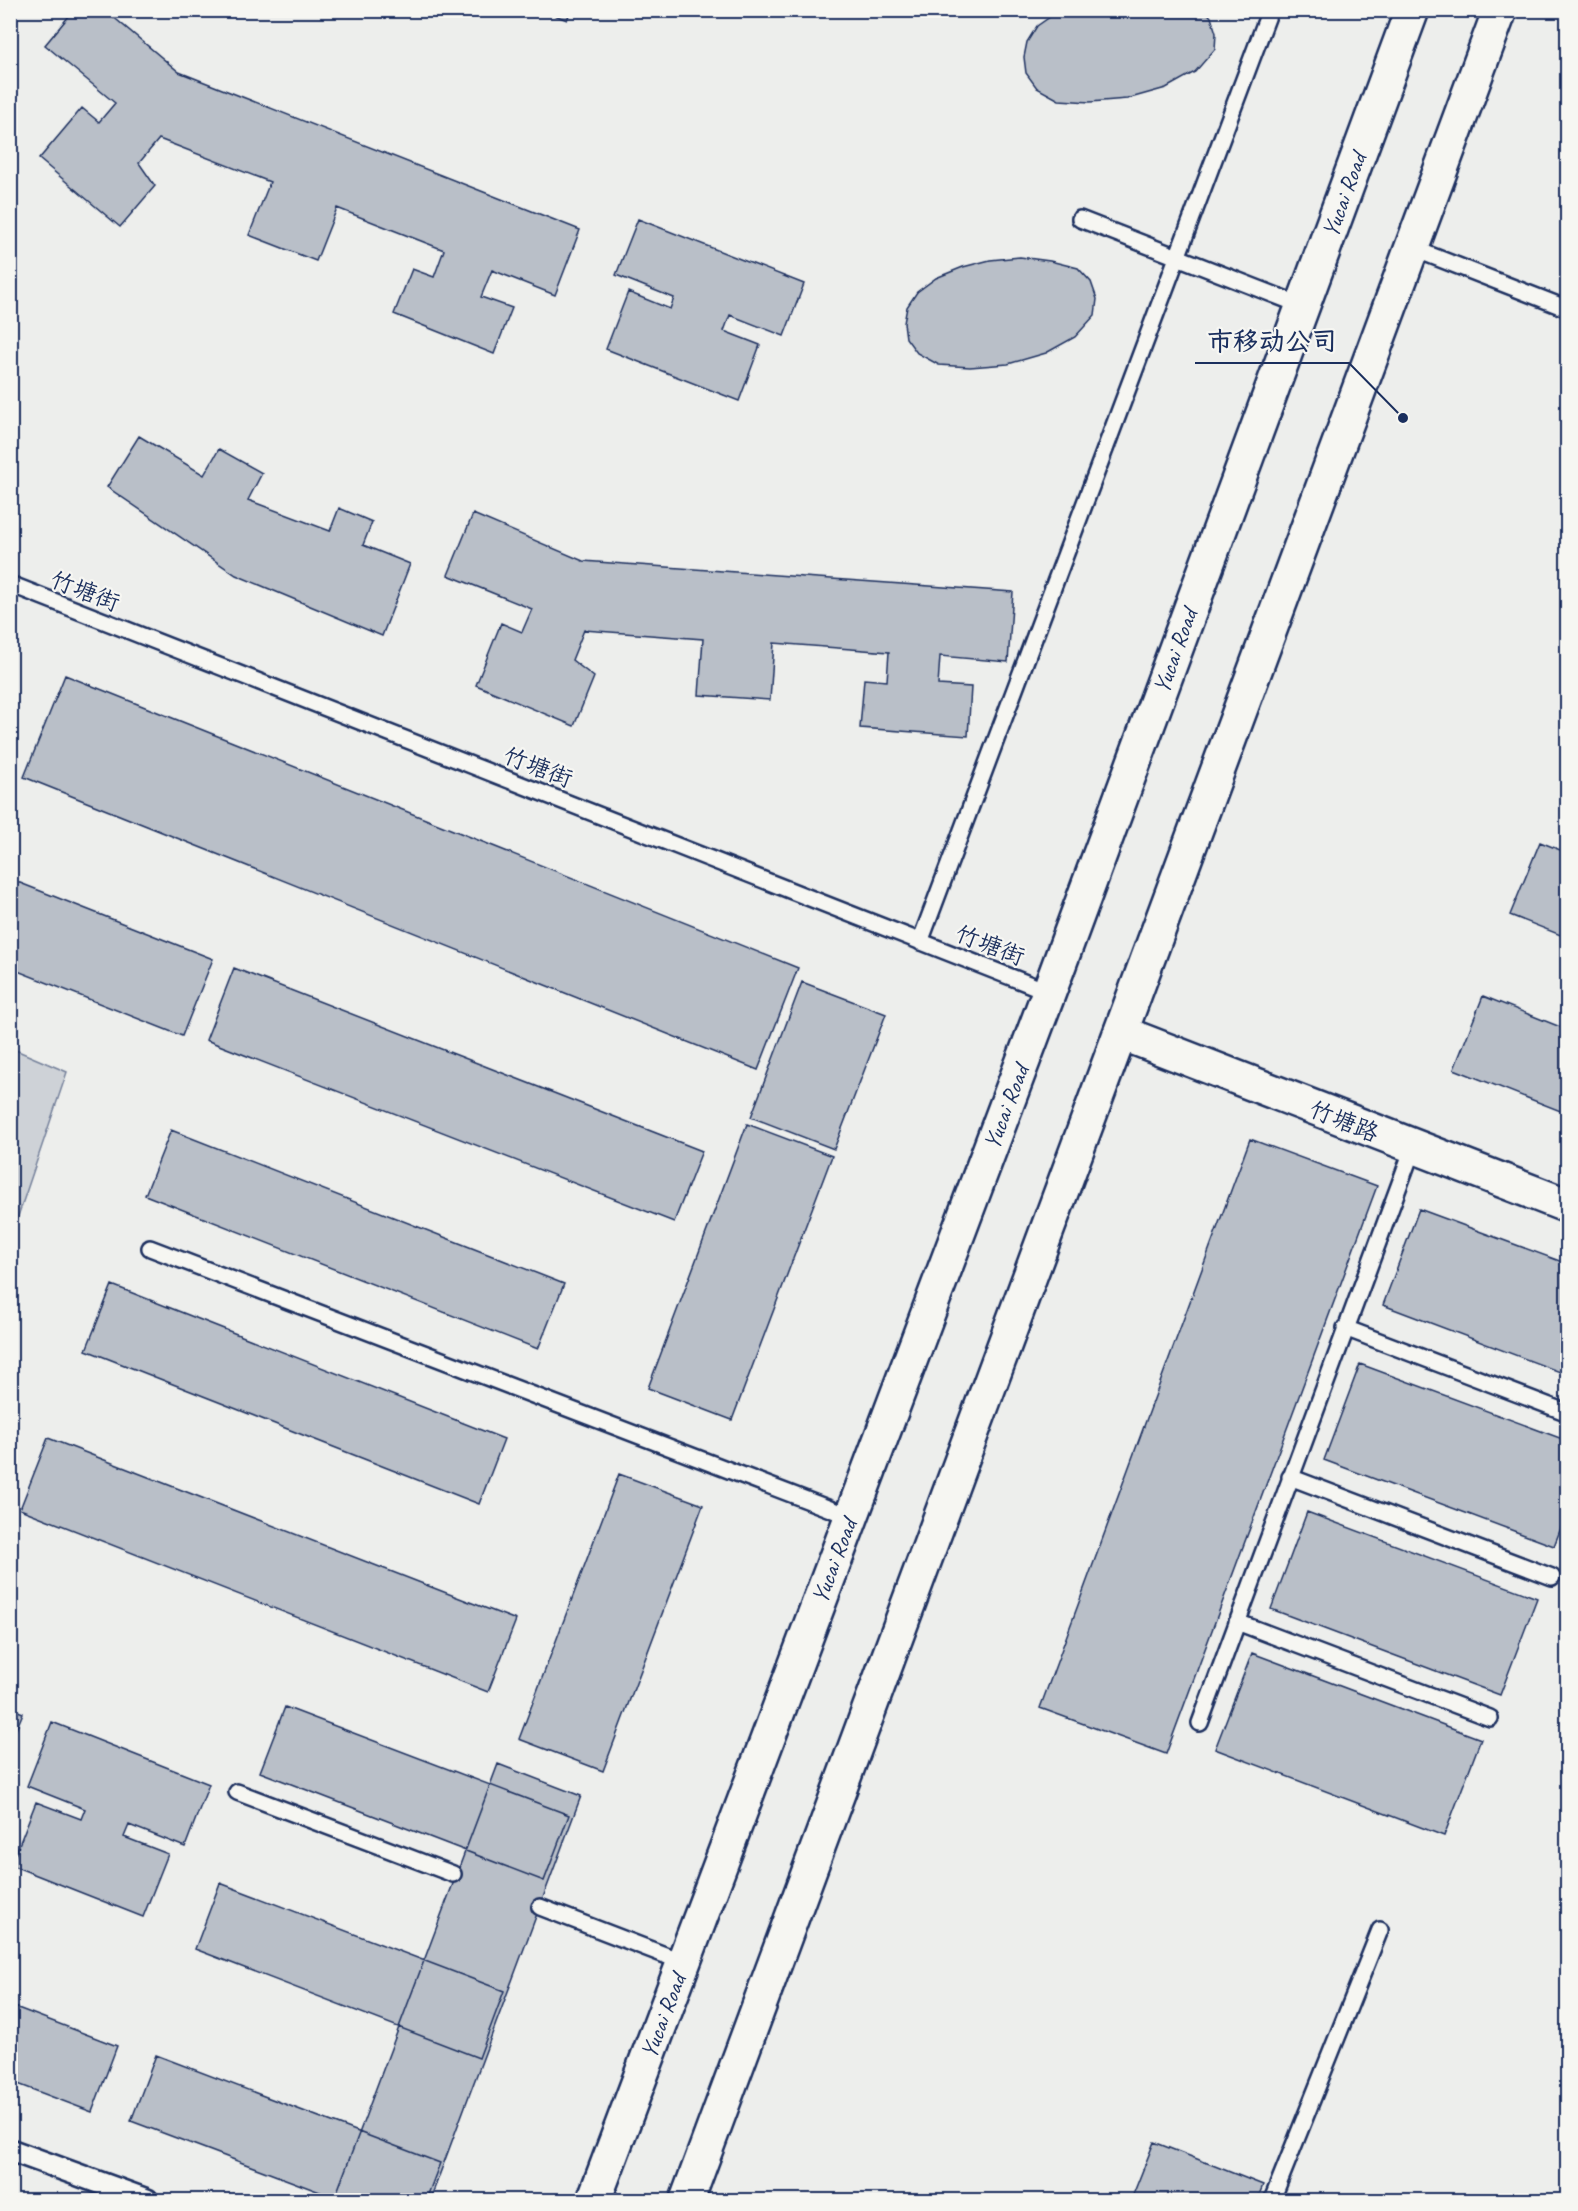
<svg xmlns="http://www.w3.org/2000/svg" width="1578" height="2211" font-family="Caveat,'LXGW WenKai TC',sans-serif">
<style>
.green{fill:#ced2d7;stroke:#74809a;stroke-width:1.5}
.building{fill:#b9bfc8;stroke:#1b2f5e;stroke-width:1.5}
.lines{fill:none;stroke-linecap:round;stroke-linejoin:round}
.service-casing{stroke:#1b2f5e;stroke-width:20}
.pedestrian-casing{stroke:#1b2f5e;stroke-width:26}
.tertiary-casing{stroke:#1b2f5e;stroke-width:38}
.secondary-casing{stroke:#1b2f5e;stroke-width:38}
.service{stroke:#f6f6f2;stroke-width:15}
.pedestrian{stroke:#f6f6f2;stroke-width:21}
.tertiary{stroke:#f6f6f2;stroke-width:33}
.secondary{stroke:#f6f6f2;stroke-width:33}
.labels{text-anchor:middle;stroke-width:4.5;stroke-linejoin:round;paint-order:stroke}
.street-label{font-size:24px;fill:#1b2f5e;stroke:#f6f6f2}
.leader{fill:none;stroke:#1b2f5e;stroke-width:2}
.callout-dot{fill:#1b2f5e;stroke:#f6f6f2;stroke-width:2}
.callout-label{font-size:26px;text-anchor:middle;font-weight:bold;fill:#1b2f5e;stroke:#f6f6f2;stroke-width:4.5;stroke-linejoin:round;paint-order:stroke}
</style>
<rect width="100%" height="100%" fill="#edeeec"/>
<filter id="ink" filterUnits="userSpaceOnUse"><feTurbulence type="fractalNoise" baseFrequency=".0167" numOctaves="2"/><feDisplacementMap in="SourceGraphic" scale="12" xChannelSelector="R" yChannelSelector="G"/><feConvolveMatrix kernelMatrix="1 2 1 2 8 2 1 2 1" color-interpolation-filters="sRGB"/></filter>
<g filter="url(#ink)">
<!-- green -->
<path class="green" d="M11,1048L67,1072L11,1237Z"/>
<!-- building -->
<path class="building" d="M74,10H105L179,72L580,230L555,295L492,270L481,297L512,308L494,354L394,314L412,269L434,277L444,250L337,208L316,261L249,235L270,182L159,139L139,163L155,186L120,227L39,159L82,108L99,122L115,103L45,45Z
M542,10H571L567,20Z
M1060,10H1205L1211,17L1216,33L1215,49L1195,72L1166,88L1127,99L1090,102L1059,100L1037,88L1026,73L1024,57L1027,42L1037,26Z
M638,219L804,284L784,336L730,315L724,331L760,345L739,401L606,349L628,292L670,309L674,298L616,275Z
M1020,257L1050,261L1078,268L1091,282L1097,299L1095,315L1075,337L1046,353L1008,364L970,367L939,365L917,353L906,338L904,323L907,307L917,292L936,278L963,267L990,260Z
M139,436L204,475L219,449L262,473L248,500L330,531L339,508L372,522L363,545L410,564L382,636L236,575L107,487Z
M473,514L583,561L1013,592L1008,662L940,656L938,685L971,687L968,736L860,728L864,679L887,681L889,652L774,643L770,700L699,695L703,639L584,630L572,660L594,677L574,726L476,685L501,623L522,632L532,609L448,575Z
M65,675L798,968L758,1070L24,777Z
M1540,842L1568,853V938L1510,915Z
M10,879L213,959L182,1036L10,968Z
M234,968L702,1151L674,1222L206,1040Z
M802,982L886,1014L834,1149L751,1117Z
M1483,996L1568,1030V1114L1454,1069Z
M747,1124L832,1156L732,1420L648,1388Z
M171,1130L564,1284L538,1349L145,1195Z
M1250,1139L1377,1186L1166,1754L1040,1708Z
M1419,1209L1568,1264V1375L1383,1305Z
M112,1285L504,1439L479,1504L86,1350Z
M1360,1364L1568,1441V1510L1554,1546L1324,1460Z
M48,1438L516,1620L488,1692L20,1509Z
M619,1474L703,1505L603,1771L519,1739Z
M1307,1512L1537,1598L1500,1695L1271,1609Z
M1252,1653L1481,1739L1444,1836L1215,1749Z
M285,1707L569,1815L544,1881L260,1772Z
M10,1708L23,1713L10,1744Z
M52,1722L209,1784L185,1847L129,1825L124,1837L168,1854L143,1917L11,1865L36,1802L81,1819L85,1809L27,1786Z
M498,1764L581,1796L430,2200H334Z
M220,1883L504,1991L479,2058L195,1949Z
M10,2005L117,2046L92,2112L10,2081Z
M156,2055L440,2163L426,2200H341L131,2121Z
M1154,2142L1263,2185L1257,2200H1131Z"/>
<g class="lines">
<!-- service casing -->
<g class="service-casing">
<path id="service" d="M1080,219L1303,306
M1412,248L1568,309
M10,584L1049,992
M920,942L1270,10
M150,1248L851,1517
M1345,1328L1568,1413
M1290,1477L1552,1577
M1237,1622L1490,1718
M1200,1723L1413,1148
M237,1792L453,1874
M540,1907L683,1962
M1272,2200L1380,1930"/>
</g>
<!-- pedestrian casing -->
<g class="pedestrian-casing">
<path id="pedestrian" d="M10,2150L147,2200"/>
</g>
<!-- tertiary casing -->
<g class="tertiary-casing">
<path id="tertiary" d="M1122,1033L1568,1206"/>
</g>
<!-- secondary casing -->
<g class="secondary-casing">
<path id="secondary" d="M594,2200L1049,992L1412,10
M687,2200L1500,10"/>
</g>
<!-- service -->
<use href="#service" class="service"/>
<!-- pedestrian -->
<use href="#pedestrian" class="pedestrian"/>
<!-- tertiary -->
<use href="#tertiary" class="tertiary"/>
<!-- secondary -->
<use href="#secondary" class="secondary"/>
</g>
</g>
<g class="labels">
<!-- street labels -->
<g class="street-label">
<text transform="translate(1344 195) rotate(-70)" y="8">Yucai Road</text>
<text transform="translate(85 591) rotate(21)" y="8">竹塘街</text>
<text transform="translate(1175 651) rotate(-70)" y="8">Yucai Road</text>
<text transform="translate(538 767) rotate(21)" y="8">竹塘街</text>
<text transform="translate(990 945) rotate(21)" y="8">竹塘街</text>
<text transform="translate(1006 1107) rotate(-69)" y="8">Yucai Road</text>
<text transform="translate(1344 1121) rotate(22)" y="8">竹塘路</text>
<text transform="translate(834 1561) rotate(-69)" y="8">Yucai Road</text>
<text transform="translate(663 2016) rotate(-69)" y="8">Yucai Road</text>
</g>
</g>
<!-- callouts -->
<path class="leader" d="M1403 418L1349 363H1195"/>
<circle class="callout-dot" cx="1403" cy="418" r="6"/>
<g class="callout-label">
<text x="1272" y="350">市移动公司</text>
</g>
<!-- margin -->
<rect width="1578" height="2211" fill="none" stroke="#f6f6f2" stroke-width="36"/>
<rect x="18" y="18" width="1542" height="2175" fill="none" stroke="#1b2f5e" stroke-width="2" filter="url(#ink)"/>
</svg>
